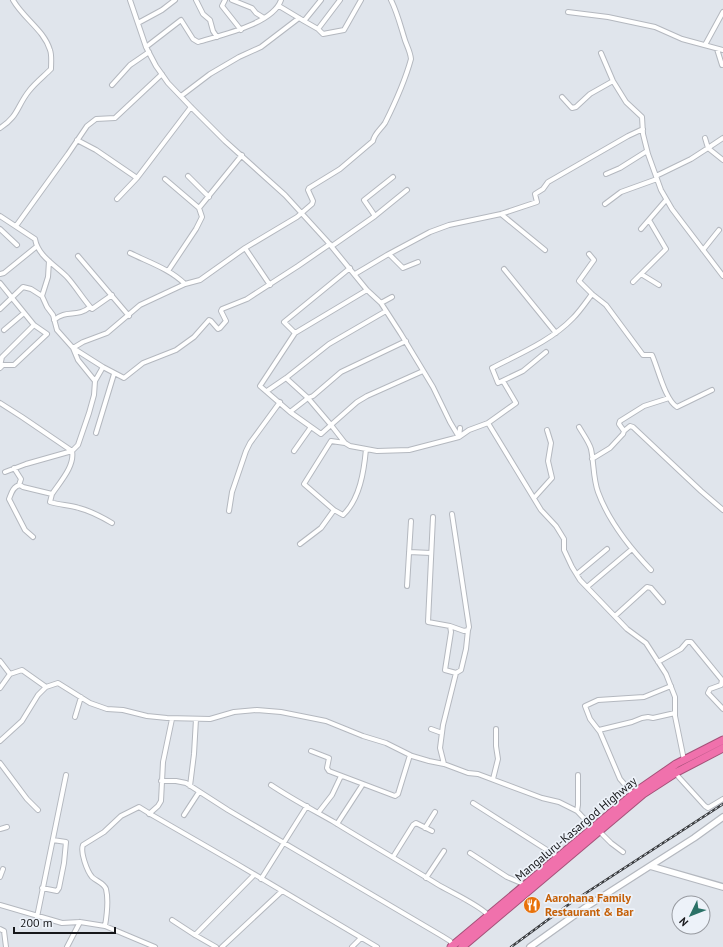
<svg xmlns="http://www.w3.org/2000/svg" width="723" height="947" font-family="'PT Sans',sans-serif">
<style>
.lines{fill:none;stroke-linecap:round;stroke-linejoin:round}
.street-casing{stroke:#b4b8bf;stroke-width:6}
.secondary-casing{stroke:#b4b8bf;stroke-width:8}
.highway-casing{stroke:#a45279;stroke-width:9}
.street{stroke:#fff;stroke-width:4}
.secondary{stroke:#fff;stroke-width:5.5}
.highway{stroke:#f071ac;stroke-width:7}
.rail-casing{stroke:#3a3c3f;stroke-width:2.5}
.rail{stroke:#edf2f9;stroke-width:1;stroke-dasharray:3;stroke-linecap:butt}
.labels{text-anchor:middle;stroke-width:3.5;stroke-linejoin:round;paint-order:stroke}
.street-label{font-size:12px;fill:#16171a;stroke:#edf2f9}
.food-label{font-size:12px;font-weight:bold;fill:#c56008;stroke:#edf2f9;text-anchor:start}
</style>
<rect width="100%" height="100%" fill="#e0e5ec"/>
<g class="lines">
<!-- street casing -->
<g class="street-casing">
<path id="street" d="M130,0L146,47L156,66L168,83L191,107L225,141L285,195L327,241L367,290L381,303L401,334L433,387L450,422L459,437L469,430L488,423L541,510L556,526L564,539V550L572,567L580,580L627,629L646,643L666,674L675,697V716L684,760
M196,0L203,14L210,20L213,31L217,37
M225,0L222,6L241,30
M232,0L252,8L256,13L264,18
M279,6L304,21L321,0
M568,12L608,17L655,27L682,39L723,50
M304,21L318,29L340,0
M138,23L162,10L175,0
M318,29L323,34L344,30L361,0
M705,45L723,12
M146,47L181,20L193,39L198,42C221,35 273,24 281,0
M717,49L722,65
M601,53L613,81L626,102L642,117L643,134L648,154L661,190L672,209L723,276
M112,85L130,65L149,52
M181,96L210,74L239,57L261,47L299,18
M562,97L572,108L576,107L590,94L613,81
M0,128C18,117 17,106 29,91C35,83 44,76 51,69C51,63 52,55 50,50C44,30 23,18 13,0
M723,138L708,148L723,160
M77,140L96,150L137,178
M606,174L620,168L647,151
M188,176L209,197
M656,176L691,159L708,148L705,138
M165,179L199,208L202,217L196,229L168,271
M117,199L137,178L191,107
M605,204L621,192L657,179
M199,208L242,155
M501,214L545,250
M0,216L35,239C38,256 55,265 67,277C76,287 83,299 92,309L112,295
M375,216L407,190
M16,226L68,154L87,126L96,119L115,118L162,74
M0,229L17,245
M641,229L666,200
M332,246L375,216L364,200L393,177
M245,248L270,285
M703,250L719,230
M130,253C148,262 170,269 185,284
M389,254L403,268L418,262
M589,254L594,260L579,281L592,294L606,305L643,355H652C658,368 665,400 677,407L679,406L712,390
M78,256L129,316
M350,268L284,322L295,333L260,386L290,412L321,434L331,425L345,443L350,446L377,451L409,450L459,437L460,428
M504,269L556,333
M0,274L4,273L36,247
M355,274L387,255L430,232L449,225L501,214L537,202L535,194L543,189L548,182L628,136L643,129
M641,274L659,285
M633,282L666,249L649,220
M0,283L34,325L47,334L14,365H3L0,368
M42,296L48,277L49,261
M381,303L392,297
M0,309L23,287L31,289L42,296L47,307L53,315L57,330L73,348L103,367L124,378L143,363L176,350L194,337L209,320L211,321L218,329L220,328L226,321L221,311L222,309L247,299L298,266L330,244
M54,320C67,309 77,318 90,307
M4,330L24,313
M295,333L367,290
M546,352L523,371L498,383L492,368C519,354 551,341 573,318C580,311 586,302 592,294
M0,366L2,357L34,325
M286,378L329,344L386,311
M95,381L78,360L73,348L83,342L107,333L140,305L185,284L200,280L245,248L297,217L312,204L313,201L308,190L309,188L340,169L373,141C374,134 381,129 385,123C395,103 405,81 411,59C410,50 406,45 404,37C400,24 397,12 391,0
M267,391L286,378L308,398L313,396L341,372L406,341
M0,403L22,417L72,451C75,466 60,482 52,494
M290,412L308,398L331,425L357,402L367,396L423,371
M488,423L516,403L503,381
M579,427C583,434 589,442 591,449C594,463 593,478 598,492C609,522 629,547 651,570
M624,431L630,426L633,427L701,491L723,510
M96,433L114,374
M345,443L331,441L304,484L334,510L343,515C360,499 364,471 366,449
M294,451L311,427
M592,459L610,448L623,434L624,431L619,424L620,421L644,406L669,398
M14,468L21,479L19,485
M5,472L26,464L72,451L78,445L89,413L94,395L95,381L103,367
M534,498L552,478L548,461L551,443L547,430
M229,511L232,492L246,451L250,443L280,402
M433,517L428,622L450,626L451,632L445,670L456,673L443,725L440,748L444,764
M33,537L25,530L9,499C11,494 13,486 20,485L23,487L52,494L50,502C60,505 70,505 79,508C91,511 102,517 112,523
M300,544L321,528L334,510
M409,552L431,553
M577,574L607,549
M407,586L411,521
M587,587L632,549
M615,616L647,587L651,588L663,602
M450,626L464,631L468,630L469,627L452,514
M0,661L10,674
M658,662L681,649L687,642H691L722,680L721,685L710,689L708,693L723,709
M456,673L461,670L466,649L468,630
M0,688L10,674L22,670L46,687
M75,717L81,697
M431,729L442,733
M599,730L632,722L642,718L648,717L653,718L675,713
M0,741L22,721L38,695L46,687L58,683L90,703L107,709L123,710L147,716L167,718L210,719L234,712L257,710L281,712L326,721L363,736L386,743L412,756L429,761L444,764L468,773L478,774L542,798L559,802L577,811L593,828
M311,751L329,758L327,768L329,771L395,796L398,794L410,755
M0,763L27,799L38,810
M675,773L705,806L708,808L723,799
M493,779L498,759L496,746V729
M161,781H176L186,783L228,810L442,936L450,941L453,945
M271,785C292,799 313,810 334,822C368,843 403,863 437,884C450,892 480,905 489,916
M190,786L194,754L196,719
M633,794L620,779L600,732L590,719L585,706L598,700L644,697L671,686
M473,803L558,857
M577,811L578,805V775
M318,813L332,795L341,776
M149,814L158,806L161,801L163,762L172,719
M184,815L199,792
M337,824L363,784
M425,828L435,812
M0,829L7,827
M599,831L611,843L623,852
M470,853L507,877L526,885
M393,857L413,825L416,823L432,831
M0,877L3,869
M426,878L444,851
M261,879L307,806
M42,888L57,891L59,888L64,863L66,842L53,840
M0,905L62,923L80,922L105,926L155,947
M37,917L66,775
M172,920L195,935L216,947
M105,926C107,914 109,901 106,889C104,883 96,881 92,877C87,871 80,852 83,845L104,832L121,816L139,807L152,815L237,864L377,947
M0,929L4,931L6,947
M195,935L254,875
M67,947L80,922
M222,947L282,891
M352,947L361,938"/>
</g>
<!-- secondary casing -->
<g class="secondary-casing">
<path id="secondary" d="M650,866L694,838L723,817
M530,947L586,907L650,866L723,887"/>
</g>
<!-- highway casing -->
<g class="highway-casing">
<path id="highway" d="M451,947L637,791L676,764L723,740
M462,947L643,794L677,772L723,748"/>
</g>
<!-- street -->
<use href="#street" class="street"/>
<!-- secondary -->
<use href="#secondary" class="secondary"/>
<!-- highway -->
<use href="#highway" class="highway"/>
<!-- rail casing -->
<g class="rail-casing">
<path id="rail" d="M511,947L572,902L723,804"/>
</g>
<!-- rail -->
<use href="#rail" class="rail"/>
</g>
<!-- icons -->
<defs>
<g id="restaurant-disc" transform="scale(0.9)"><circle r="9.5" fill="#e8710a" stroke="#edf2f9"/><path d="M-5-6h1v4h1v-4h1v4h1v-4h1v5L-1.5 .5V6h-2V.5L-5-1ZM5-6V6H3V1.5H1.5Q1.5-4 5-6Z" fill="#fff"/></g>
</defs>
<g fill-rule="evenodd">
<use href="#restaurant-disc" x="532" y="905"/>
</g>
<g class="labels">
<!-- street labels -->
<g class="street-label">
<text transform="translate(576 829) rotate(-40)" y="4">Mangaluru-Kasargod Highway</text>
</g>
<!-- food labels -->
<g class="food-label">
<text x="545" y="902">Aarohana Family<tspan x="545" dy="14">Restaurant &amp; Bar</tspan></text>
</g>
</g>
<!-- north arrow -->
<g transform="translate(691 915) rotate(227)"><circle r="19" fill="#edf2f9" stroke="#979aa0"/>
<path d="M0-3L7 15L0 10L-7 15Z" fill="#2b7167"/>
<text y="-6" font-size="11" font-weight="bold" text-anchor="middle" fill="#16171a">N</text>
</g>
<!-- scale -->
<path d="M14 927v6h101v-6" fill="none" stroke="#16171a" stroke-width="2"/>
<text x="20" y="927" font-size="12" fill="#16171a" stroke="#edf2f9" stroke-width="3" paint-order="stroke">200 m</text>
</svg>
